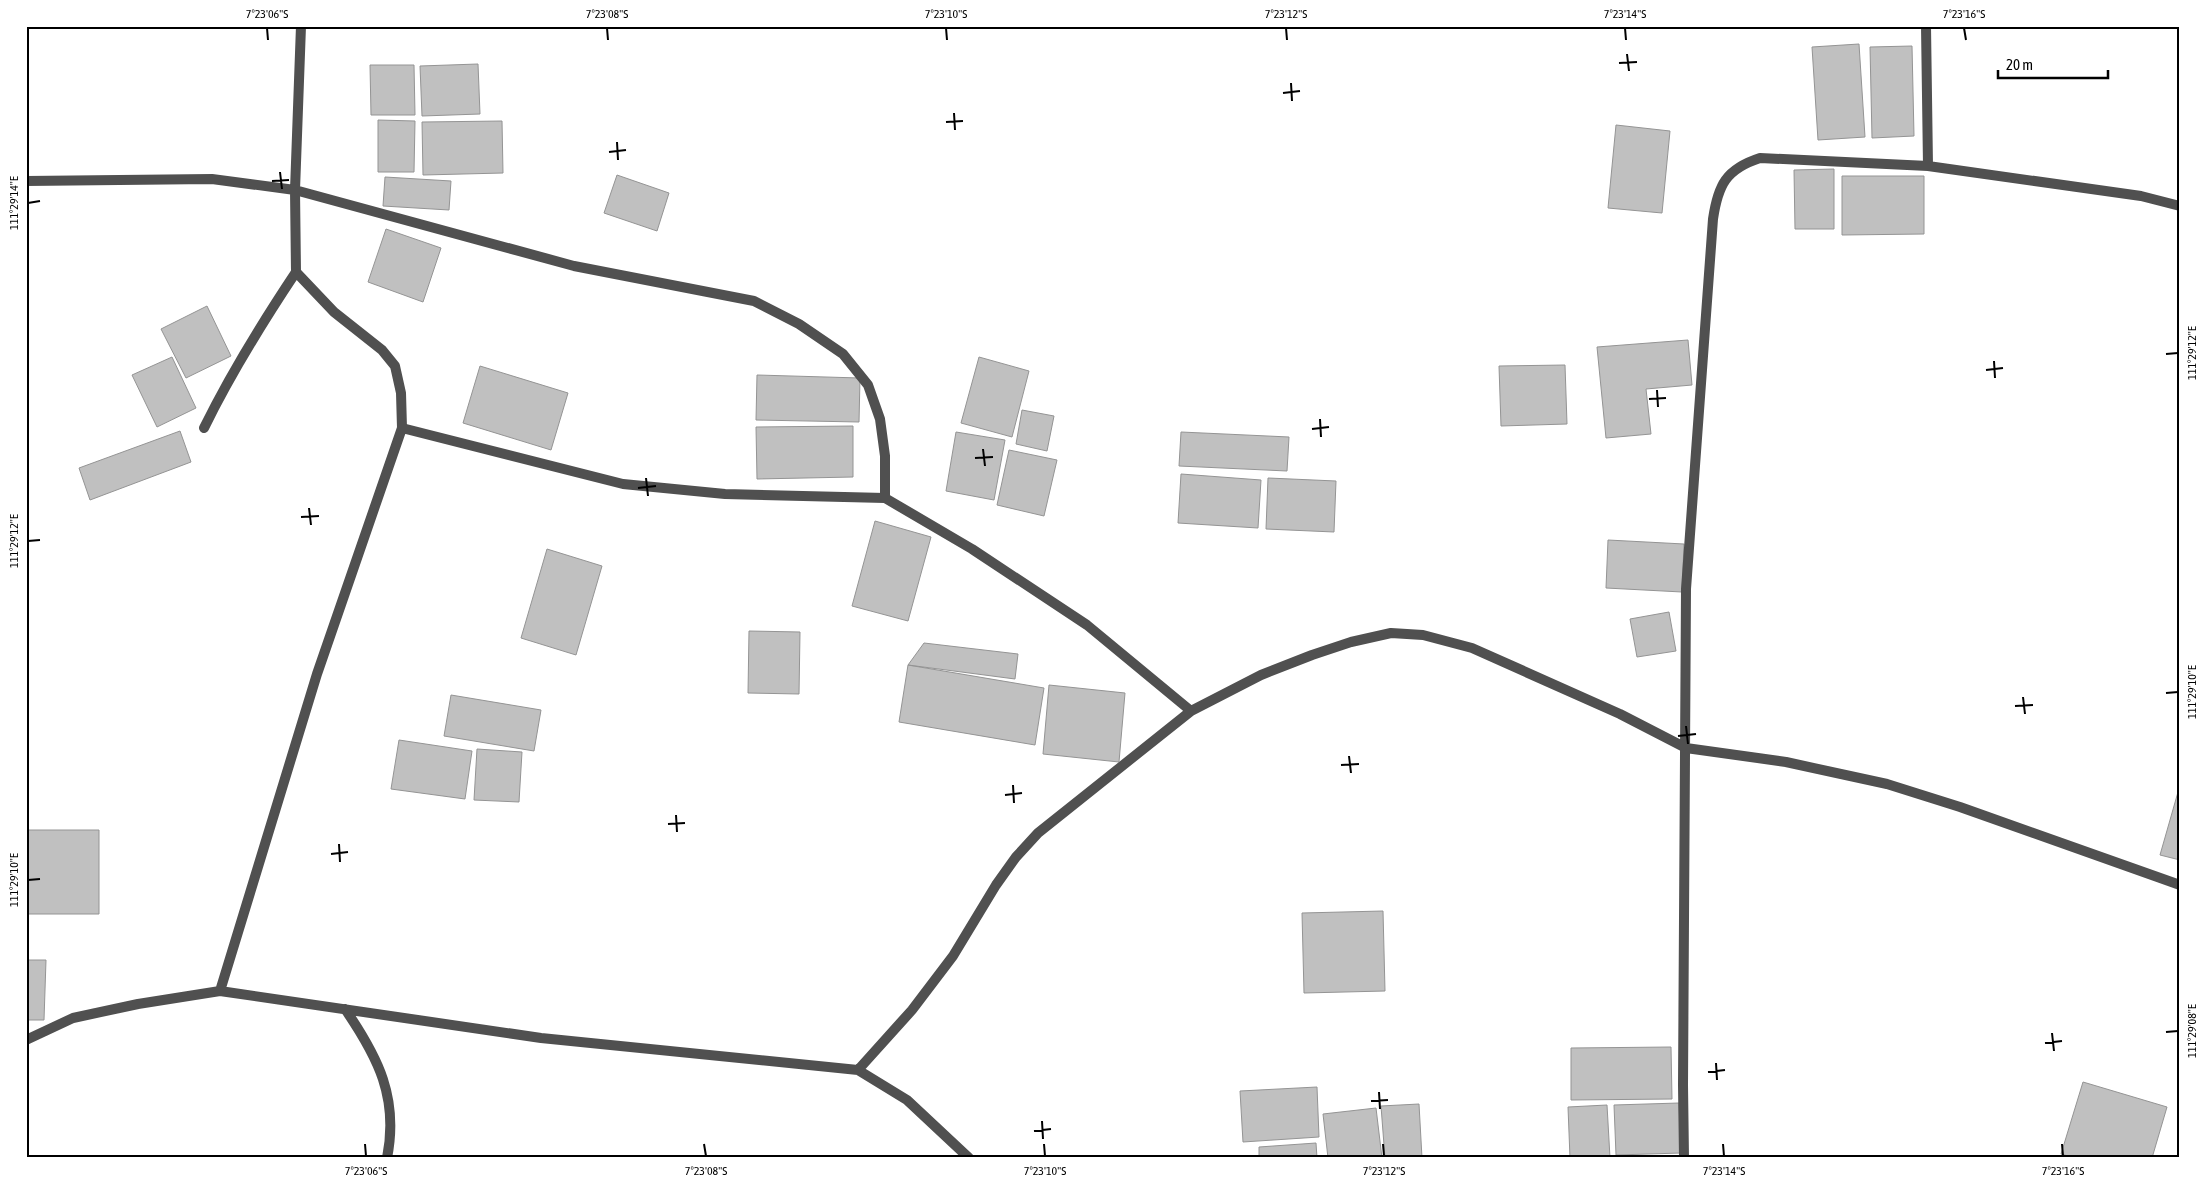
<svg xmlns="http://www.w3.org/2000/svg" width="2206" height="1184" font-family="'Asap Condensed',sans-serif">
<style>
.building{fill:#c0c0c0;stroke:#949494}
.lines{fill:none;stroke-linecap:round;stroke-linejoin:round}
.street{stroke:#505050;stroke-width:10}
.ticks{fill:none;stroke:#000;stroke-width:2}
.neatline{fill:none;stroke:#000;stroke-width:2}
.ticks-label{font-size:12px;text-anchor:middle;fill:#000}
</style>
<rect width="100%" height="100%" fill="#fff"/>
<!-- building -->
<path class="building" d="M1859,44L1865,137L1818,140L1812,47Z
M1912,46L1914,136L1872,138L1870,47Z
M478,64L480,114L422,116L420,66Z
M370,65H414L415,115H371Z
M378,120L415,121L414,172H378Z
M502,121L503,173L423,175L422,122Z
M1616,125L1670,131L1662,213L1608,208Z
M1834,169V229H1795L1794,170Z
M617,175L669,193L657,231L604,213Z
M1842,176H1924V234L1842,235Z
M385,177L451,181L449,210L383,206Z
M386,229L441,248L423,302L368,282Z
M207,306L231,356L186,378L161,329Z
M1688,340L1692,385L1646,389L1651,434L1606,438L1597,347Z
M172,357L196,408L157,427L132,375Z
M979,357L1029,371L1012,437L961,423Z
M1565,365L1567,424L1501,426L1499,366Z
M480,366L568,393L551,450L463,423Z
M757,375L860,378L859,422L756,420Z
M1022,410L1054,416L1047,451L1016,444Z
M853,426V477L757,479L756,427Z
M180,431L191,462L90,500L79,468Z
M956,432L1005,440L994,500L946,491Z
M1181,432L1289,437L1287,471L1179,466Z
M1009,450L1057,460L1044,516L997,505Z
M1181,474L1261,480L1258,528L1178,523Z
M1268,478L1336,481L1334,532L1266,529Z
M875,521L931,537L908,621L852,606Z
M1608,540L1684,544L1682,592L1606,588Z
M547,549L602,566L576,655L521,638Z
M1669,612L1676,651L1637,657L1630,619Z
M749,631L800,632L799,694L748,693Z
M924,643L1018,654L1015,679L908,665Z
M908,665L1044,688L1035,745L899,722Z
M1049,685L1125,693L1119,762L1043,754Z
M451,695L541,710L534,751L444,736Z
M399,740L472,751L465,799L391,789Z
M477,749L522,752L519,802L474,800Z
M2180,785V860L2160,855Z
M26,830H99V914H26Z
M1383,911L1385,991L1304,993L1302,913Z
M26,960H46L44,1020H26Z
M1671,1047L1672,1099L1571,1100V1048Z
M2083,1082L2167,1107L2152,1158H2075L2061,1154Z
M1317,1087L1319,1137L1243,1142L1240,1091Z
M1679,1103L1681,1153L1616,1155L1614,1105Z
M1419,1104L1422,1158H1385L1381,1106Z
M1607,1105L1610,1158H1570L1568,1107Z
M1376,1108L1382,1158H1328L1323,1114Z
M1316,1143L1317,1158H1259V1147Z"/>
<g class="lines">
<!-- street -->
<path class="street" d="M1926,26L1928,166
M26,181L212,179L295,190L574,266L754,301L799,324L843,354L868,385L880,419L885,456V498
M204,428C231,373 262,323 296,272
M402,428L623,484L725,494L885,498L972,549L1087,625L1191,711
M220,991L317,674L402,428L401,393L395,366L382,350L334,312L296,272L295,190L301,26
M345,1009C378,1057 399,1098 387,1158
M26,1040L73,1018L138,1004L220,991L541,1038L858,1070L907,1100L969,1158
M858,1070L912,1010L953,956L996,885L1016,857L1038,833L1191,711L1261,675L1312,655L1351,642L1391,633L1423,635L1472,648L1620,714L1686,748L1786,762L1887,784L1960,807L2180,885
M1684,1158L1683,1085L1686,589L1713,219C1718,185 1726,169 1760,158L1928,166L2141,196L2180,206"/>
</g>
<!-- ticks -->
<path class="ticks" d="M267,28L268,40M607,28L608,40M946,28L947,40M1286,28L1287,40M1625,28L1626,40M1964,28L1966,40M1627,54L1629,71M1619,63L1637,62M1291,83L1292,101M1283,93L1300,91M954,113L955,130M946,122L963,121M617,142L618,160M609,152L626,150M280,172L282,189M272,181L289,180M28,203L40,201M2166,354L2178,353M1994,361L1995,378M1986,370L2003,368M1657,390L1658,407M1649,399L1666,398M1320,419L1321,437M1312,429L1329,427M983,449L985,466M975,458L993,457M646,478L648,496M638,488L656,486M309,508L311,525M301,517L319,516M28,541L40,540M2166,693L2178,692M2023,697L2025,714M2015,706L2033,705M1686,726L1688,744M1678,736L1696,734M1349,756L1351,773M1341,765L1359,764M1013,785L1014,803M1005,795L1022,793M676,815L677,832M668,824L685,823M339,844L340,862M331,854L348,852M28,880L40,879M2166,1032L2178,1031M2052,1033L2054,1051M2045,1043L2062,1041M1716,1063L1717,1080M1708,1072L1725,1070M1379,1092L1380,1109M1371,1101L1388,1100M1042,1121L1043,1139M1034,1131L1051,1129M365,1144L366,1156M704,1144L706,1156M1044,1144L1045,1156M1383,1144L1384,1156M1723,1144L1724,1156M2062,1144L2063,1156"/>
<!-- border -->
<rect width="2206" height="1184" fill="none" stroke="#ffffff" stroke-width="55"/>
<!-- scale -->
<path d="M1998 70v8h110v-8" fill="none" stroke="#000000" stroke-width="2.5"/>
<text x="2006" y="70" font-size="15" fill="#000000" stroke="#ffffff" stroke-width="4" paint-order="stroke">20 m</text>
<rect x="28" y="28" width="2150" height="1128" class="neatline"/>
<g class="ticks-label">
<text x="267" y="18">7°23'06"S</text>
<text x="607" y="18">7°23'08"S</text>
<text x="946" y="18">7°23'10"S</text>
<text x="1286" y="18">7°23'12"S</text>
<text x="1625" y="18">7°23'14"S</text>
<text x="1964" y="18">7°23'16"S</text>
<text transform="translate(14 203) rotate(-90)" y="4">111°29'14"E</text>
<text transform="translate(2192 353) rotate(-90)" y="4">111°29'12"E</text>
<text transform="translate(14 541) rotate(-90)" y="4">111°29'12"E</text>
<text transform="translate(2192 692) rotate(-90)" y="4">111°29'10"E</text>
<text transform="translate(14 880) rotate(-90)" y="4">111°29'10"E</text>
<text transform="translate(2192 1031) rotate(-90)" y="4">111°29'08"E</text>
<text x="366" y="1175">7°23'06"S</text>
<text x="706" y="1175">7°23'08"S</text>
<text x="1045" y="1175">7°23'10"S</text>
<text x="1384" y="1175">7°23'12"S</text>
<text x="1724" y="1175">7°23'14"S</text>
<text x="2063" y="1175">7°23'16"S</text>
</g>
</svg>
